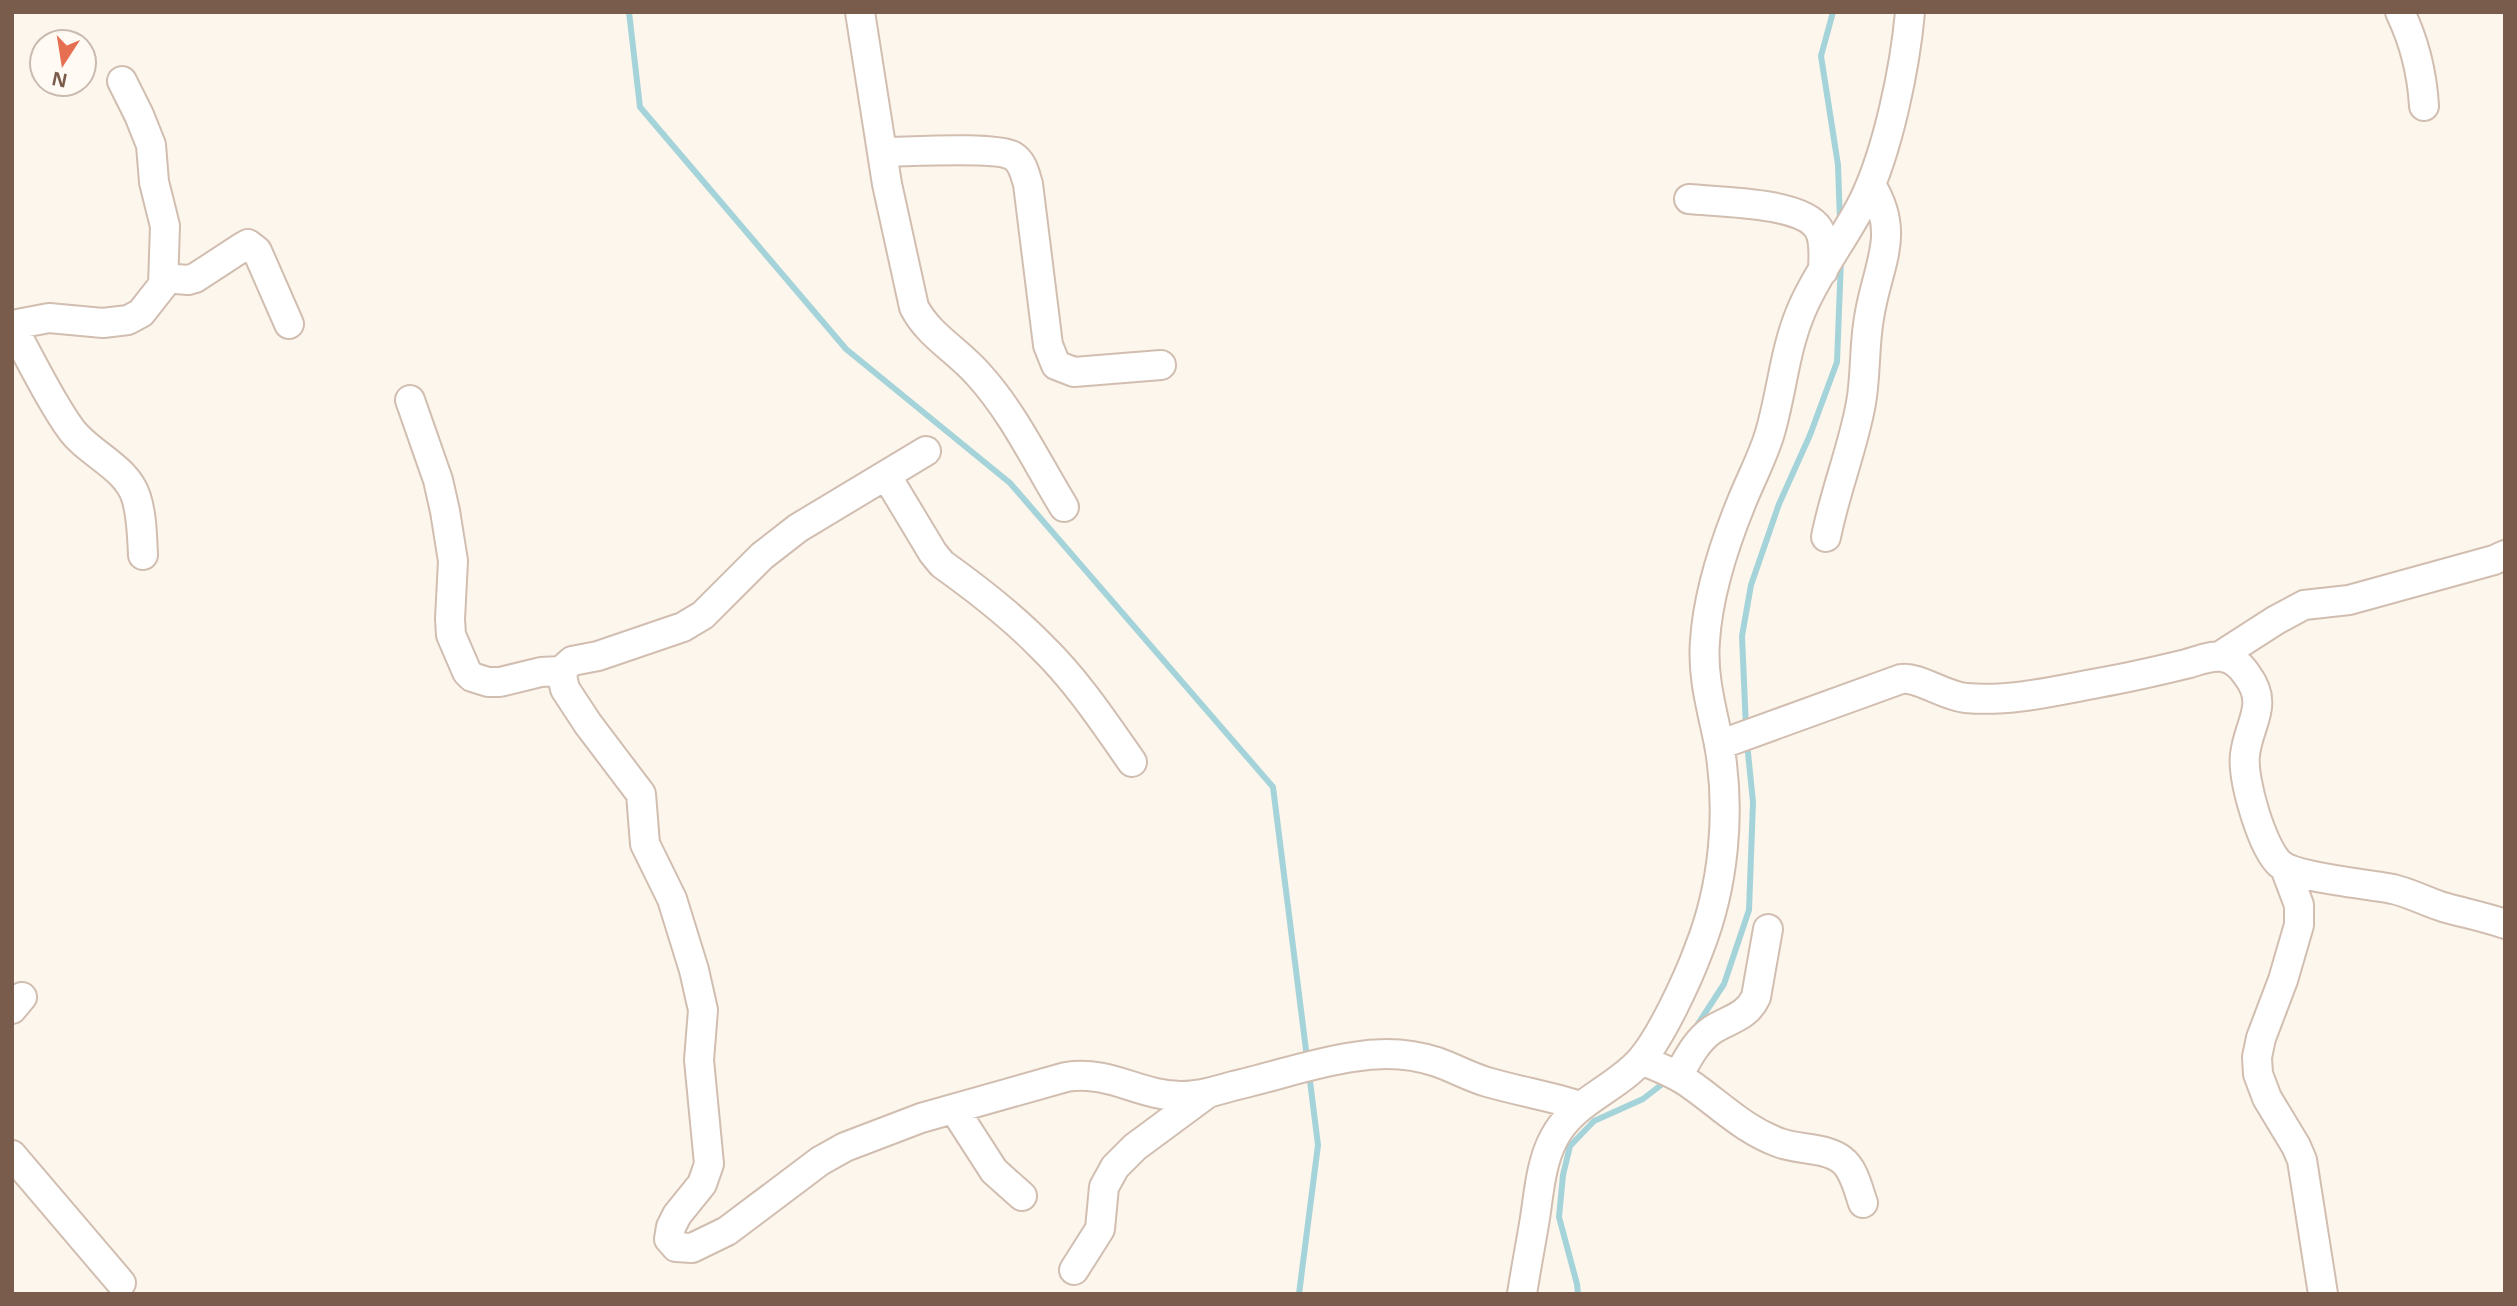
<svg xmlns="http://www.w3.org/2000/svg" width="2517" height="1306" font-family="'Open Sans',sans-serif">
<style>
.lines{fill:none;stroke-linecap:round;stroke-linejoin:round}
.stream{stroke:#a5d3da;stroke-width:6}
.minor-casing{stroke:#d1beb0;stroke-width:32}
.minor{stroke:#fff;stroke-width:28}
</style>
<rect width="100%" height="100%" fill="#fdf6ec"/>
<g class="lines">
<!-- stream -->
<path class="stream" d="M629,12L640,107L846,349L1010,483L1273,787L1307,1058
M1833,12L1821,56L1838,165L1840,221
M1746,728L1742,636L1751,585L1779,504L1810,435L1837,362L1841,259
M1696,1027L1724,984L1749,910L1753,802L1747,743
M1299,1294L1318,1145L1309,1073
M1578,1294L1577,1284L1559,1217L1563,1175L1570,1146L1594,1121L1643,1099L1661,1085L1665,1078"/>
<!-- minor casing -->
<g class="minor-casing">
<path id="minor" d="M860,12L887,184L914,307C928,335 958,351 978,374C1013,412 1037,463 1064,507
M2400,12C2415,43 2422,72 2424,106
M882,152C906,152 996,146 1013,156C1023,162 1025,175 1028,184L1048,345L1056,365L1074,372L1161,365
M1689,199C1719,202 1801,202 1818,228C1826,240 1823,258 1823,271
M164,278L188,280L195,278L241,248L248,244L257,251L289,324
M12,325L49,318L103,323L128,320L141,313L163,285L165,226L154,182L151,145L139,115L122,81
M12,326C31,360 48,397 70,428C88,454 126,466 136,497C142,515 142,537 143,555
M410,400L438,480L445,511L453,561L450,619L451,635L467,672L472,677L488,682H500L541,672L561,671
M926,451L798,528L762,556L703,615L683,627L598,656L572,661L561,671L565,689L588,724L641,794L645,844L672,899L694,970L703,1010L699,1060L709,1164L702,1184L677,1215L671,1227L669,1239L676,1247L692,1248L727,1231L820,1161L845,1147L921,1118L1066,1077C1110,1070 1140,1096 1181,1096C1199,1096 1216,1091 1233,1086C1273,1077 1312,1063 1353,1057C1381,1052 1410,1053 1437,1062C1454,1068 1470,1077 1487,1082C1518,1091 1549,1096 1580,1106
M886,475L933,553L942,564C977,589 1012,616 1042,647C1077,681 1104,722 1132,762
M1826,537C1835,491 1853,448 1861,403C1866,375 1864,346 1869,318C1877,265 1902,235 1871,185
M2220,656L2276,620L2304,605L2349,600L2494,560L2505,555
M1719,745L1901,679C1918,676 1944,696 1966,698C2010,702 2055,691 2098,683C2127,678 2157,671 2186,664C2198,661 2210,655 2222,657C2232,658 2241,666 2247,675C2270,705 2248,724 2245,755C2242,779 2262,848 2280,864C2296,878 2369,884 2393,889C2410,893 2427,902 2443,907C2464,913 2485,917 2505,924
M2285,868L2299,905V925L2283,980L2261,1038L2257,1057L2258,1074L2267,1098L2296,1146L2302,1160L2323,1294
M12,1009L22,997
M1641,1060C1658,1067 1675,1073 1690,1084C1720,1105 1744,1130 1780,1143C1799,1150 1825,1147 1842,1160C1854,1169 1858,1189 1863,1203
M1678,1076C1687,1060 1696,1041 1712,1030C1729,1019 1747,1017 1756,997L1768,929
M954,1109L994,1171L1022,1196
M12,1155L121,1283
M1074,1270L1100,1229L1104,1187L1115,1167L1135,1147L1208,1093
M1522,1294C1526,1268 1531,1243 1535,1218C1539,1192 1541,1162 1554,1138C1573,1101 1615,1090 1641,1060C1661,1037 1688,979 1699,949C1724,886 1731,811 1719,744C1712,710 1702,676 1705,641C1708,593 1724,545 1742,501C1751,479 1762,458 1769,436C1782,394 1784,350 1802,309C1818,271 1845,238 1864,200C1888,150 1905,68 1910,12"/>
</g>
<!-- minor -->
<use href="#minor" class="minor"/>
</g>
<!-- border -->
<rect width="2517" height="1306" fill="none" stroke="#7a5c4d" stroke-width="28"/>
<!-- north arrow -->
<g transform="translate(63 63) rotate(192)"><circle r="33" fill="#fffaf3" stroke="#cabbb1" stroke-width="2"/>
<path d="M0-5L12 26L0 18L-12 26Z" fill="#e76f51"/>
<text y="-10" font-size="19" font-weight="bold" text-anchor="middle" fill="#7a5c4d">N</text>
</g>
</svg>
